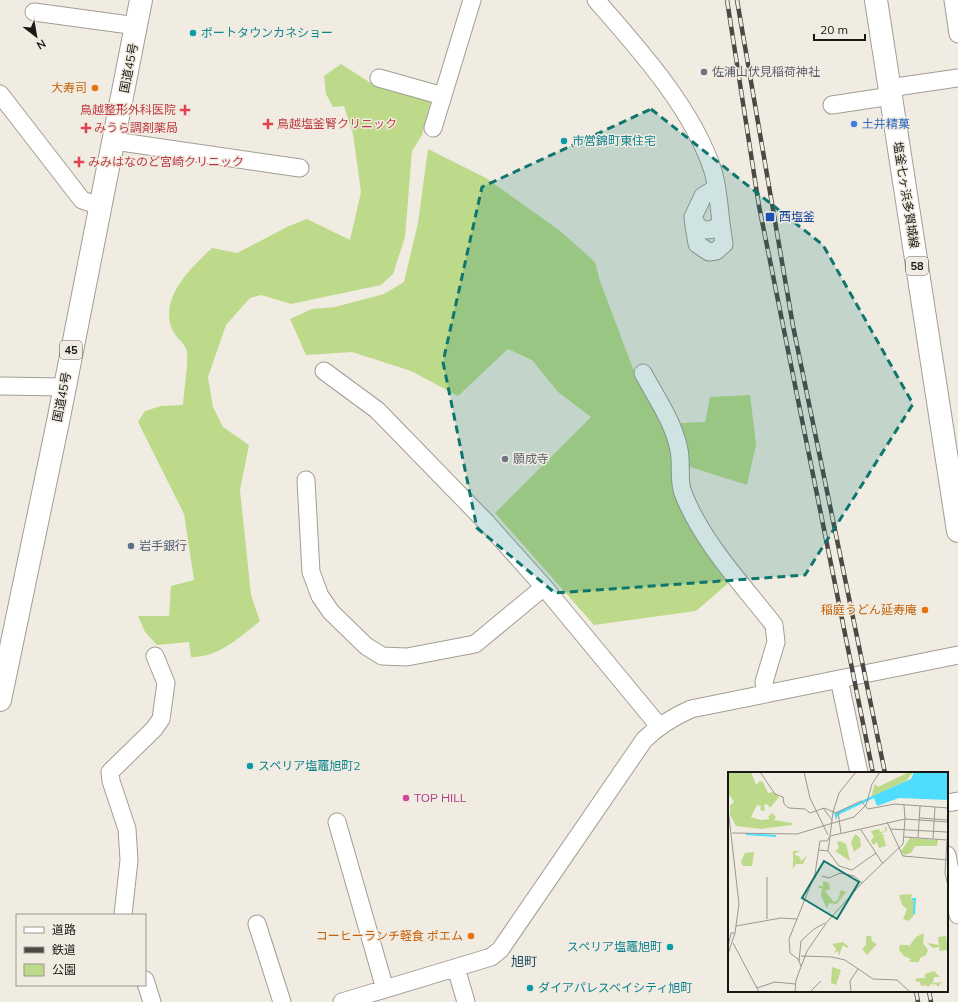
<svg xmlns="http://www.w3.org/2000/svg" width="958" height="1002" font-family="Mulish,'Noto Sans JP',sans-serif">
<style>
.green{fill:#bdda8a}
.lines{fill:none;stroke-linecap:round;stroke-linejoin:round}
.minor-casing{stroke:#a29d95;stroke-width:19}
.major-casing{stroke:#a29d95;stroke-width:24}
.highway-casing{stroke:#a29d95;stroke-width:24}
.minor{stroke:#fff;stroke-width:17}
.major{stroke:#fff;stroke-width:22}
.highway{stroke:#fff;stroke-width:22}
.rail-casing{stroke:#4c4945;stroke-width:4.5}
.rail{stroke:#f1ece2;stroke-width:3;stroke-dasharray:9;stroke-linecap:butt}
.marked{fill:#0f766e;fill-opacity:0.2;stroke:#0f766e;stroke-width:3;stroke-dasharray:8 5;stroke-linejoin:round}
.culture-dot{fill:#0f9aa8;stroke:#f1ece2;stroke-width:1.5}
.worship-dot{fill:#6b7280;stroke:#f1ece2;stroke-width:1.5}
.food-dot{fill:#e8710a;stroke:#f1ece2;stroke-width:1.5}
.health-dot{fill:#e0444e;stroke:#f1ece2;stroke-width:1.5}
.shop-dot{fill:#3f7fe0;stroke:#f1ece2;stroke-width:1.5}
.transit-dot{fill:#1a4fb4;stroke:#f1ece2;stroke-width:1.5}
.service-dot{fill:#5c6f8a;stroke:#f1ece2;stroke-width:1.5}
.hotel-dot{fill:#d1479c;stroke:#f1ece2;stroke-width:1.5}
.labels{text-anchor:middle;stroke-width:3;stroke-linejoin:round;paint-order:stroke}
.shield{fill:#f1ece2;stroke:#5a5852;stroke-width:1}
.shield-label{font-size:11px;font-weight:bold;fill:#1a1815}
.culture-label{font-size:12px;fill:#0d838f;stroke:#f1ece2;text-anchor:start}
.street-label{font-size:12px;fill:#1a1815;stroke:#f1ece2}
.worship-label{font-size:12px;fill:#5b616d;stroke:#f1ece2;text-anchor:start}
.food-label{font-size:12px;fill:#c56008;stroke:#f1ece2;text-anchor:end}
.health-label{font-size:12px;fill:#be3a42;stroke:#f1ece2;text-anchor:start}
.shop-label{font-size:12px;fill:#366cbe;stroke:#f1ece2;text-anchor:start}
.transit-label{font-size:12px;fill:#164399;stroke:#f1ece2;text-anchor:start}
.service-label{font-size:12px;fill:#4e5e75;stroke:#f1ece2;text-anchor:start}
.hotel-label{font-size:12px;fill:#b23c85;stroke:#f1ece2;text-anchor:start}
.neighbourhood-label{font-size:13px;fill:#1a4b5d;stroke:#f1ece2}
.inset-river{fill:none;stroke:#4eddfd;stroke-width:2}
.inset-road{fill:none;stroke:#9b9790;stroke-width:1}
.view{fill:#0f766e;fill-opacity:0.15;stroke:#0f766e;stroke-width:2}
.inset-edge{fill:none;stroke:#1a1815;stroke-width:2}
</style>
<rect width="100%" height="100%" fill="#f1ece2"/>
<!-- green -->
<path class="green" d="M341,64L374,85L407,92L431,102L422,135L412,151L405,237L393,274L381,285L291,304L261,295L250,298L226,325L208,377L213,407L223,427L249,445L240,490L251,595L260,621C240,637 218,658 191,657L189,642L157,645L145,632L138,616H169L171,586L194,580L184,514L138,422L145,411L161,406L183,405C184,388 188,369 187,352C186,344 175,337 172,329C159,297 192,267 212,248L237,253L289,226L307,219L350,240L361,192L353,134L344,106L333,107L326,94L324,76Z
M428,149L486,178L559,230L595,262L600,281L637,379L663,419L675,449L678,496L732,580L696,611L594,625L495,513L591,417L558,392L532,360L508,349L458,396L411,371L352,352L306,355L290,319L312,309L335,307L384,294L404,282L418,223Z
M750,395L756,445L747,485L687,466L680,423L705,422L710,397Z"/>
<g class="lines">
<!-- minor casing -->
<g class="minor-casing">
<path id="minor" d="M596,0C639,49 693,109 713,171C718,188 719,206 721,223C710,234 698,232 693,217L703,196L716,188
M953,0L958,34
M34,12L137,26
M379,78L443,96
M889,88L958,78
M0,94L82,200L100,206
M832,105L891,96
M433,128L472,0
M114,141L300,168
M693,219L697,244L709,252L716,251L724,244L721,223
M324,371L377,410L486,522L544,587L659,726
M643,373C656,397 674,423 679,450C682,464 678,480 683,493C702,542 742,584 774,625L776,642L764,682L766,694
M0,386L64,387
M306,480L311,572L320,596L331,612L366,646L382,656L407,657L475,644L544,587
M839,679L859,773
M947,803L958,801
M337,822L385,989
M947,855L958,915
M123,915L129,860L127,829L111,781L110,772L154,729L161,719L166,683L155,656
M257,924L282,1002
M456,968L466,1002
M145,980L152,1002
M342,1002L491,957L500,950L644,740C658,726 673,717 691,709L958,655"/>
</g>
<!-- major casing -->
<g class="major-casing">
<path id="major" d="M876,0L958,531"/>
</g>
<!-- highway casing -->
<g class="highway-casing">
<path id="highway" d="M0,700L59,417L141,0"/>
</g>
<!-- minor -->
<use href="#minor" class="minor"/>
<!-- major -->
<use href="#major" class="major"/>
<!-- highway -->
<use href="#highway" class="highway"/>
<!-- rail casing -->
<g class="rail-casing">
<path id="rail" d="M727,0L759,206L873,773
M737,0L793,326L885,773
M916,991L918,1002
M929,991L931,1002"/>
</g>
<!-- rail -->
<use href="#rail" class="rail"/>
</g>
<!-- marked area -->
<path class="marked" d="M651,109L823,245L913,404L805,575L555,593L477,528L443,362L482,187Z"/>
<!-- markers -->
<g class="culture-dot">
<circle cx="193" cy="33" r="4"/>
<circle cx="564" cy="141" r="4"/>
<circle cx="250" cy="766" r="4"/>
<circle cx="670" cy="947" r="4"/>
<circle cx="530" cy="988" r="4"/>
</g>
<g class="worship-dot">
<circle cx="704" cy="72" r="4"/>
<circle cx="505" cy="459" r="4"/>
</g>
<g class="food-dot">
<circle cx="95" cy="88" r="4"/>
<circle cx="925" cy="610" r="4"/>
<circle cx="471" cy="936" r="4"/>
</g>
<g class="health-dot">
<path d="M183 104h4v4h4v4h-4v4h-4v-4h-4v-4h4z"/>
<path d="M266 118h4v4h4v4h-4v4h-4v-4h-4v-4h4z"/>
<path d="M84 122h4v4h4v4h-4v4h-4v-4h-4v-4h4z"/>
<path d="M77 156h4v4h4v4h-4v4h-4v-4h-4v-4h4z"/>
</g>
<circle class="shop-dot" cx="854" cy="124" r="4"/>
<rect class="transit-dot" x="765" y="212" width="10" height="10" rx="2"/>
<circle class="service-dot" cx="131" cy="546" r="4"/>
<circle class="hotel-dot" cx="406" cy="798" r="4"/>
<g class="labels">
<!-- shield labels -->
<g class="shield">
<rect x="906" y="257" width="22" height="18" rx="3"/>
<rect x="60" y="341" width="22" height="18" rx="3"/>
</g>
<g class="shield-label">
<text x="917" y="270">58</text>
<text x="71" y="354">45</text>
</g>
<!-- culture labels -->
<g class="culture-label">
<text x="201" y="37">ポートタウンカネショー</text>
<text x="572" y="145">市営錦町東住宅</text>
<text x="258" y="770">スペリア塩竈旭町2</text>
<text x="662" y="951" text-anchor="end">スペリア塩竈旭町</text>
<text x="538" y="992">ダイアパレスベイシティ旭町</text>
</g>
<!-- street labels -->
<g class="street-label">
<text transform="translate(129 68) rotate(-79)" y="4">国道45号</text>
<text transform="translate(906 195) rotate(81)" y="4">塩釜七ヶ浜多賀城線</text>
<text transform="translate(62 397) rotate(-79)" y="4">国道45号</text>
</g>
<!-- worship labels -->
<g class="worship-label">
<text x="712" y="76">佐浦山伏見稲荷神社</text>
<text x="513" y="463">願成寺</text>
</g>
<!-- food labels -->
<g class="food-label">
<text x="87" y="92">大寿司</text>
<text x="917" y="614">稲庭うどん延寿庵</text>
<text x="463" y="940">コーヒーランチ軽食 ポエム</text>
</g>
<!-- health labels -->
<g class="health-label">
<text x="176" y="114" text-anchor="end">鳥越整形外科医院</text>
<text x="277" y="128">鳥越塩釜腎クリニック</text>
<text x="94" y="132">みうら調剤薬局</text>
<text x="88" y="166">みみはなのど宮崎クリニック</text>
</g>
<!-- shop labels -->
<g class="shop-label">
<text x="862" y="128">土井精菓</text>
</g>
<!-- transit labels -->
<g class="transit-label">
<text x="779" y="221">西塩釜</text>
</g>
<!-- service labels -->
<g class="service-label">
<text x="139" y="550">岩手銀行</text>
</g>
<!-- hotel labels -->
<g class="hotel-label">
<text x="414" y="802">TOP HILL</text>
</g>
<!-- neighbourhood labels -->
<g class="neighbourhood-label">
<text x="524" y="966">旭町</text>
</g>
</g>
<!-- overview -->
<g transform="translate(728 772)">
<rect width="220" height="220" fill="#f1ece2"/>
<path d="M0,0H23L28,13L32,9L35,10L40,21L45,20L51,25L42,36L39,32L36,33L38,44L37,39L32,38L33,34L29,33L23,45L33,48L42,47L40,45L44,41L48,45L46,48L64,51V53L33,57L8,54L2,43V34L6,30L0,21ZM181,0H185L178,9L143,25L147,12L150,15ZM157,54L159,57L158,59L152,62H155L158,74L151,76L149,70L145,73L143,68L146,65L143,59L151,57L152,60L157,59ZM127,62L132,66L133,74L126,80L123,70ZM182,66L210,68L209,74H187L183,81L176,83L173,79ZM112,69L118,72L122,89L107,79L111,76L109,70ZM65,79H72L66,82L72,85L73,89L79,83L75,92H68L65,97ZM26,80L24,94H15L13,90L17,81ZM95,109L101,111L102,117L97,119L106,130L110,128L113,118L118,120L109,132L101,131L99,137L93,124L94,116H90L92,113L95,115ZM184,122L183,127L187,128L186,143L181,149L175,147L179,137L174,133L171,123ZM196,161L195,171L200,178L198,183L192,186L191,190H181L183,187L176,184L171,178L172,173H181L183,177L182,173L188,165ZM138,164H143L144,169L149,172L139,183L134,177L138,173ZM218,164L220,178L211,179L212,175L205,176L199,171L211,173L210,165ZM115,170L121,175L119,176L115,173L111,184L110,179L106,181L108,177L104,172ZM104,195L113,198L108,213L103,211ZM206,199L212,205H206L205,211L214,210L210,215L208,212L205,213V211L200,215L198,213L193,214L192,210L187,209L189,206H197V202Z" fill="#bdda8a"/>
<path d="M186,0H220V28L171,26L149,34L146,26L110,43L108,48L106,41L183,7Z" fill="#4eddfd"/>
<path class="inset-river" d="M193,27L194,23L220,18M18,62L48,64M184,127H187L186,142"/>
<path class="inset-road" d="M32,0L47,22L55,25L56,32L61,36L77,37L82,41L96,36L108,41L133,29L140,37L167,32L220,36M76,0L82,26L100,63M176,33L177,47M0,36L11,132L7,161H3L0,175M95,36L104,48M110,40L113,61M192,46L220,48M177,47L220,50M159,50L175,84L220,88M105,51L126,45L138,33L144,12L152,0M220,52L217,101L220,114M162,57L219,60M133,58L155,92M4,61L69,62L105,51M176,65L219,68M190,66L192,34M205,67L207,35M91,78L100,79L102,65M100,79L111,94L124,98L148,81M94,104L101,106L112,101L126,104L134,111M39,147V105M8,154L53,146L69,147M5,171L31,220M0,182L7,161M73,184L104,185L117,188L145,207L169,208L182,220M71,189L73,169L86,157L97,151M73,194L70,187L62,181L61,167L87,102L92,69H99L102,64M29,216L47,210L67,212M67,220L68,208L79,179L99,150L134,111L175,72L177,47L102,64L105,40L111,21L128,0M82,220L93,209M123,220L122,209L130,197"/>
<path class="view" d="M96,89L131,110L109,147L74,126Z"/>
<rect width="220" height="220" class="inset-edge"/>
</g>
<!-- legend -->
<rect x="16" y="914" width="130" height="72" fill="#f1ece2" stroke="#9b9790"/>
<rect x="24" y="927" width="20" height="6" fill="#ffffff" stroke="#9b9790"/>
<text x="52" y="934" font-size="12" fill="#1a1815">道路</text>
<rect x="24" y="947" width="20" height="6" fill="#4c4945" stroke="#9b9790"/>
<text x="52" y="954" font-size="12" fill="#1a1815">鉄道</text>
<rect x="24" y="964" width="20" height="12" fill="#bdda8a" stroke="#9b9790"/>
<text x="52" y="974" font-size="12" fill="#1a1815">公園</text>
<!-- north arrow -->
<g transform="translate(36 36) rotate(149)" stroke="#f1ece2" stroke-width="3" paint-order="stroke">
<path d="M0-3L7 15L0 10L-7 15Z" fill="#1a1815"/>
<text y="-6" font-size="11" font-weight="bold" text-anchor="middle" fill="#1a1815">N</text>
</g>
<!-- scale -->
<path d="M814 34v6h51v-6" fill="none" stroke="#1a1815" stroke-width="2"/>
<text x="820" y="34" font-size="12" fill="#1a1815" stroke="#f1ece2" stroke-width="3" paint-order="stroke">20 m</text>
</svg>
